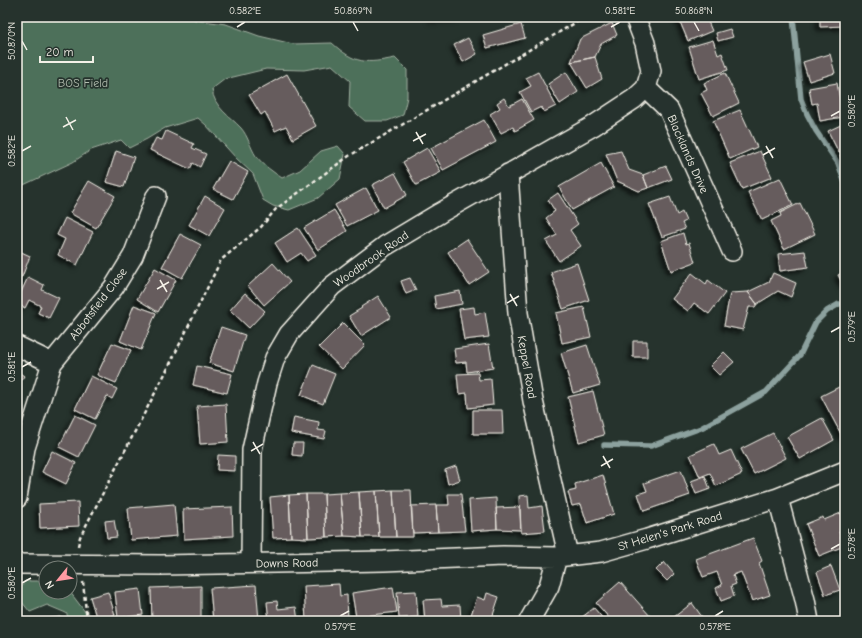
<svg xmlns="http://www.w3.org/2000/svg" width="862" height="638" font-family="'Comic Neue',sans-serif">
<style>
.green{fill:#4e6f5a;stroke:#a1b0a1}
.lines{fill:none;stroke-linecap:round;stroke-linejoin:round}
.stream{stroke:#8ca19e;stroke-width:5.5}
.building{fill:#665b5d;stroke:#f4f1e8;filter:url(#shadow)}
.minor-casing{stroke:#f4f1e8;stroke-width:22}
.path{stroke:#f4f1e8;stroke-width:2.5;stroke-dasharray:4 3;stroke-linecap:butt}
.minor{stroke:#26332d;stroke-width:19}
.ticks{fill:none;stroke:#f4f1e8;stroke-width:1.5}
.labels{text-anchor:middle;stroke-width:3.5;stroke-linejoin:round;paint-order:stroke}
.park-label{font-size:12px;fill:#b2bdaf;stroke:#26332d}
.street-label{font-size:12px;fill:#f4f1e8;stroke:#26332d}
.neatline{fill:none;stroke:#f4f1e8;stroke-width:1.5}
.ticks-label{font-size:10px;text-anchor:middle;fill:#f4f1e8}
</style>
<defs>
<filter id="shadow"><feDropShadow dx="-3.5" dy="3.5" stdDeviation="2" flood-color="#0009"/></filter>
</defs>
<rect width="100%" height="100%" fill="#26332d"/>
<filter id="ink" filterUnits="userSpaceOnUse"><feTurbulence type="fractalNoise" baseFrequency=".025" numOctaves="2"/><feDisplacementMap in="SourceGraphic" scale="8" xChannelSelector="R" yChannelSelector="G"/><feConvolveMatrix kernelMatrix="1 2 1 2 8 2 1 2 1" color-interpolation-filters="sRGB"/></filter>
<g filter="url(#ink)">
<!-- green -->
<path class="green" d="M17,17H191L195,20L226,24L259,36L293,44L332,43C355,64 366,64 395,58L407,70V97L403,115L387,121H365L349,107L350,81L332,65L304,70L266,69L225,79L212,89C214,108 230,116 241,128C248,136 250,147 256,156C263,165 273,172 282,178L300,170L321,151L338,146L345,154L340,179L318,198L289,210L273,206L263,200L253,174L236,158L206,125L198,118L165,128L147,139L129,148L121,140L91,150L73,162L17,188Z
M25,581H46V592H70L92,621H71L66,613L47,605L30,612L17,596V593Z"/>
<g class="lines">
<!-- stream -->
<path class="stream" d="M793,17L801,99L807,114L816,131L838,163L845,183
M604,445L651,446L701,428L766,392L800,355L816,322L827,311L839,304"/>
</g>
<!-- building -->
<path class="building" d="M433,17H458V18L432,19Z
M678,17H706L712,31L688,41Z
M820,17H845V26L820,27Z
M612,23L617,35L601,44L595,57L571,62L580,39Z
M521,24L525,38L487,48L483,35Z
M730,29L733,37L718,41L716,33Z
M468,38L477,54L463,62L454,45Z
M713,40L718,55L722,53L728,70L699,79L689,47Z
M830,54L835,73L809,81L803,62Z
M595,57L602,79L587,88L571,62Z
M538,72L556,106L544,112L541,107L531,112L520,92L531,86L526,78Z
M566,72L578,92L560,104L548,84Z
M725,73L739,103L713,116L701,93L707,90L704,83Z
M287,74L316,126L293,139L286,126L275,131L265,112L261,115L249,95Z
M837,83L843,117L820,121L817,103L812,104L809,88Z
M504,98L509,106L522,99L534,120L515,131L513,127L501,133L490,114L500,108L497,103Z
M740,110L757,147L730,159L713,121Z
M484,120L496,142L443,170L431,148Z
M845,123V150L839,153L828,131Z
M166,131L194,144L192,148L206,154L200,167L193,163L190,169L150,150L156,138L162,140Z
M427,148L441,172L416,185L403,162Z
M116,151L134,157L124,187L106,182Z
M621,151L629,170L643,175L648,188L639,191L617,181L606,154Z
M760,151L772,177L742,189L730,163Z
M845,153V166L840,155Z
M229,161L248,172L233,199L213,189Z
M601,163L614,187L572,210L559,187Z
M666,166L672,179L648,188L643,175Z
M395,173L407,195L384,208L372,185Z
M780,178L793,205L762,220L748,192Z
M89,181L115,196L96,228L70,213Z
M366,188L378,210L347,226L335,205Z
M558,193L578,224L570,230L581,246L559,261L546,241L557,235L546,218L555,211L548,200Z
M205,196L225,208L209,236L189,225Z
M670,197L677,215L682,212L686,221L682,223L685,229L662,237L649,204Z
M800,203L815,234L784,249L771,221L781,216L780,213Z
M334,210L347,231L318,250L304,228Z
M65,218L93,232L77,265L58,255L65,239L57,235Z
M298,228L316,255L307,261L301,253L287,262L275,243Z
M683,233L686,244L689,243L695,262L671,271L661,241Z
M180,234L201,245L182,278L162,267Z
M467,239L489,272L469,285L448,252Z
M17,250L30,256L22,277L17,275Z
M805,251L808,267L780,271L778,254Z
M273,263L290,282L264,305L248,286Z
M577,263L589,300L563,309L551,272Z
M155,268L176,280L158,312L137,299Z
M845,271V288L838,275Z
M692,273L706,284L708,280L725,293L709,314L694,303L688,311L672,299Z
M773,273L796,283L791,297L778,291L757,304L748,292L769,282Z
M28,277L44,285L42,290L59,298L49,318L38,313L41,306L29,300L25,308L17,304V301Z
M410,278L416,290L406,294L401,281Z
M460,291L462,304L436,309L434,296Z
M748,292L757,304L755,307H749L743,330L724,326L730,293Z
M245,293L265,311L249,328L230,310Z
M378,296L391,317L361,336L349,316L362,308L361,307Z
M134,305L156,313L141,350L120,341Z
M474,307L475,314L485,312L489,337L464,340L459,309Z
M584,307L591,337L562,343L556,313Z
M343,323L365,345L342,369L319,347Z
M221,327L245,335L234,371L209,363Z
M633,341H647V357H633Z
M112,343L131,350L116,383L97,375Z
M489,344L493,368L467,372L466,362L456,363L454,349Z
M587,345L600,385L573,393L561,353Z
M724,352L734,362L719,375L710,366Z
M313,365L335,374L323,404L301,395Z
M197,366L232,374L227,393L193,385Z
M17,371L24,376L17,387Z
M478,373L479,380L491,379L493,405L468,408L467,393L459,394L457,374Z
M91,376L117,389L112,399L107,396L95,419L75,409Z
M845,384V437L843,438L821,396Z
M593,391L604,435L579,442L568,397Z
M226,404L228,442L200,444L197,406Z
M473,410H502L503,434H473Z
M75,415L95,425L79,457L59,447Z
M294,417L319,422L318,430L326,431L324,439L291,433Z
M822,418L834,440L800,459L787,437Z
M773,433L786,458L754,474L741,449Z
M293,443H303L302,456L292,455Z
M714,444L719,455L731,450L742,474L716,486L710,473L700,477L690,455Z
M52,451L76,463L66,484L42,472Z
M218,455L235,456V471L217,470Z
M456,466L460,480L448,484L445,470Z
M681,470L690,495L644,511L638,494L647,491L644,483Z
M603,475L614,514L587,523L581,504L572,506L568,492L576,490L575,484Z
M705,476L710,489L696,494L691,481Z
M393,490H411L413,537H396Z
M393,490L396,537H379L376,491Z
M376,491L379,537H362L359,492Z
M359,492L362,537L344,536L340,493Z
M340,493L344,536L326,537L324,494Z
M306,494L308,538L291,537L289,495Z
M306,494H324L326,537L308,538Z
M448,494H461L465,531L438,532L436,505H449Z
M289,495L291,537L273,538L270,497Z
M528,495L529,508L542,506L545,531L521,533L519,496Z
M496,498L497,529L471,531L469,500Z
M78,502L79,526L40,528L39,504Z
M174,504L177,536L131,540L128,508Z
M436,505L438,532L413,533L411,506Z
M232,507L233,536L184,539L183,509Z
M520,507L521,530L497,529L496,508Z
M841,513L845,524V530L839,532L844,546L819,556L806,524L823,517L824,520Z
M114,520L117,537L107,538L105,521Z
M753,538L762,561L759,563L770,595L752,601L741,572L733,575L736,584L731,586L734,596L721,601L716,588L722,585L717,572L703,577L696,559Z
M664,562L674,574L667,581L656,570Z
M831,566L840,590L825,595L817,572Z
M620,582L651,617L647,621H612L596,603Z
M339,584L340,596L347,595L348,621H306L304,586Z
M256,585L259,621H213L210,588Z
M201,586V621H152L151,588Z
M393,587L397,612L356,617L352,593Z
M140,589L143,615L118,618L115,592Z
M416,591L418,617L399,618L397,592Z
M108,592L115,615L97,620L90,597Z
M487,593L499,597L491,621H469L477,597L485,600Z
M441,599L442,606L460,605L461,621H425L423,600Z
M277,601L278,609L296,607L298,621H269L267,602Z
M692,603L705,621H669Z
M594,608L605,621H577Z
M61,617V621H36V620Z"/>
<g class="lines">
<!-- minor casing -->
<g class="minor-casing">
<path id="minor" d="M635,17L645,43L651,71L646,88L669,110L732,251
M508,174L518,313L533,401L568,555
M17,346L52,363
M17,498L25,448L52,363L114,287L133,256L156,196
M778,498L805,600L809,621
M251,563L252,450L267,383L275,358L289,334L332,286L385,246L440,213L593,126L634,99L646,88
M17,564L161,565L384,561L503,556L557,557L601,552L647,539L778,498L845,471
M529,621L549,586L557,557"/>
</g>
<!-- path -->
<path class="path" d="M78,546L80,537L168,368L221,260L261,227L276,209L349,156L585,17
M83,582L87,621"/>
<!-- minor -->
<use href="#minor" class="minor"/>
</g>
</g>
<!-- ticks -->
<path class="ticks" d="M353,22L358,31M694,22L699,31M237,27L245,22M611,27L620,22M22,41L27,50M831,116L840,111M66,117L73,130M63,127L76,120M416,132L423,144M413,141L426,134M766,146L773,158M22,151L31,146M763,155L775,148M160,280L167,292M157,289L169,282M510,294L517,306M507,303L519,296M831,332L840,327M22,367L31,362M253,442L260,454M251,451L263,444M603,456L610,468M601,466L613,459M831,549L840,544M22,583L31,578M340,616L349,611M715,616L723,611"/>
<g class="labels">
<!-- park labels -->
<g class="park-label">
<text x="83" y="87">BOS Field</text>
</g>
<!-- street labels -->
<g class="street-label">
<text transform="translate(688 154) rotate(66)" y="4">Blacklands Drive</text>
<text transform="translate(371 259) rotate(-35)" y="4">Woodbrook Road</text>
<text transform="translate(98 304) rotate(-53)" y="4">Abbotsfield Close</text>
<text transform="translate(527 367) rotate(80)" y="4">Keppel Road</text>
<text transform="translate(670 531) rotate(-17)" y="4">St Helen's Park Road</text>
<text transform="translate(287 563) rotate(-1)" y="4">Downs Road</text>
</g>
</g>
<!-- margin -->
<rect width="862" height="638" fill="none" stroke="#26332d" stroke-width="44"/>
<!-- north arrow -->
<g transform="translate(58 580) rotate(240)"><circle r="19" fill="#26332d" stroke="#787f78"/>
<path d="M0-3L7 15L0 10L-7 15Z" fill="#ff9aa2"/>
<text y="-6" font-size="11" font-weight="bold" text-anchor="middle" fill="#f4f1e8">N</text>
</g>
<!-- scale -->
<path d="M40 56v6h53v-6" fill="none" stroke="#f4f1e8" stroke-width="2"/>
<text x="46" y="56" font-size="12" fill="#f4f1e8" stroke="#26332d" stroke-width="3" paint-order="stroke">20 m</text>
<rect x="22" y="22" width="818" height="594" class="neatline"/>
<g class="ticks-label">
<text x="245" y="14">0.582°E</text>
<text x="353" y="14">50.869°N</text>
<text x="620" y="14">0.581°E</text>
<text x="694" y="14">50.868°N</text>
<text transform="translate(11 41) rotate(-90)" y="4">50.870°N</text>
<text transform="translate(851 111) rotate(-90)" y="4">0.580°E</text>
<text transform="translate(11 151) rotate(-90)" y="4">0.582°E</text>
<text transform="translate(851 327) rotate(-90)" y="4">0.579°E</text>
<text transform="translate(11 367) rotate(-90)" y="4">0.581°E</text>
<text transform="translate(851 544) rotate(-90)" y="4">0.578°E</text>
<text transform="translate(11 583) rotate(-90)" y="4">0.580°E</text>
<text x="340" y="630">0.579°E</text>
<text x="715" y="630">0.578°E</text>
</g>
</svg>
